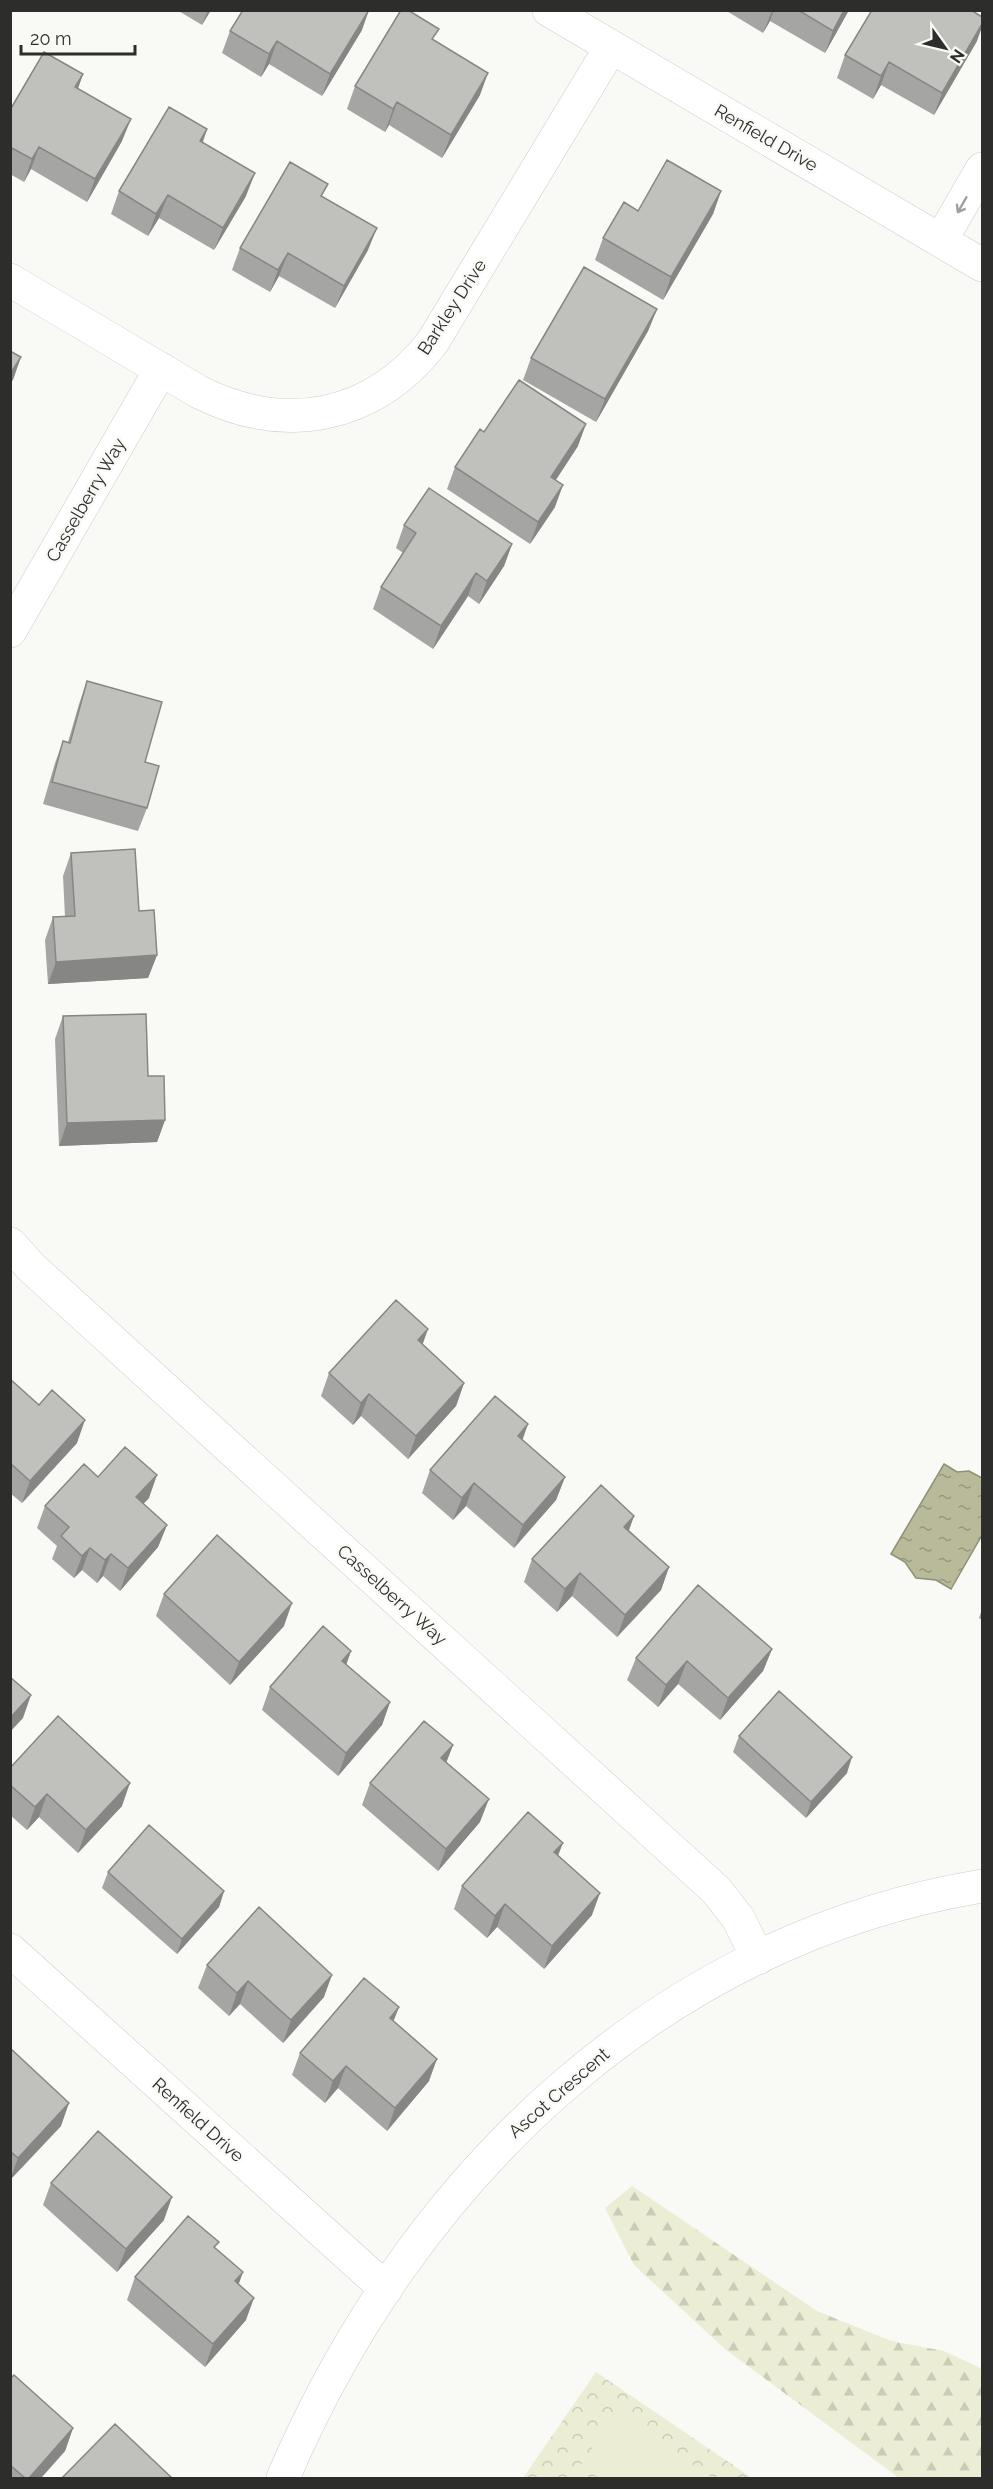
<svg xmlns="http://www.w3.org/2000/svg" width="993" height="2489" font-family="Raleway,sans-serif">
<style>
.forest{fill:url(#forest-firs)}
.park{fill:url(#park-crowns)}
.garden{fill:#ecedd5}
.water{fill:url(#water-ripples);stroke:#8e9078;stroke-width:1.5}
.lines{fill:none;stroke-linecap:round;stroke-linejoin:round}
.street-casing{stroke:#cccdc9;stroke-width:34}
.street{stroke:#fff;stroke-width:33}
.wall{fill:#a5a5a3}
.shaded-wall{fill:#868684}
.building{fill:#c0c0bd;stroke:#868684;stroke-width:1.5}
.oneway{stroke:#a0a0a0}
.labels{text-anchor:middle;stroke-width:5;stroke-linejoin:round;paint-order:stroke}
.street-label{font-size:18px;fill:#2d2d2c;stroke:#f9f9f5}
</style>
<defs>
<pattern id="forest-firs" width="22" height="20" patternUnits="userSpaceOnUse" patternTransform="scale(1.5)"><rect width="22" height="20" fill="#ecedd5"/><path d="M5 1l3.5 6h-7zM16 11l3.5 6h-7z" fill="#cbccb7"/></pattern>
<pattern id="park-crowns" width="20" height="18" patternUnits="userSpaceOnUse" patternTransform="scale(1.5)"><rect width="20" height="18" fill="#ecedd5"/><path d="M2 6a3 3 0 1 1 6 0M12 15a3 3 0 1 1 6 0" fill="none" stroke="#cbccb7"/></pattern>
<pattern id="water-ripples" width="26" height="14" patternUnits="userSpaceOnUse" patternTransform="scale(1.5)"><rect width="26" height="14" fill="#b8ba99"/><path d="M2 4q2-2 4 0t4 0M15 11q2-2 4 0t4 0" fill="none" stroke="#96987d"/></pattern>
</defs>
<rect width="100%" height="100%" fill="#f9f9f5"/>
<!-- forest -->
<path class="forest" d="M632,2186L817,2311L891,2341L944,2351L982,2369V2478H899L725,2349L634,2265L605,2208Z"/>
<!-- park -->
<path class="park" d="M596,2372L752,2478H523Z"/>
<!-- garden -->
<path class="garden" d="M615,2414H616L712,2478H599L580,2466Z"/>
<!-- water -->
<path class="water" d="M944,1464L957,1472L969,1471L982,1478V1535L951,1589L936,1580L916,1578L905,1562L891,1554Z"/>
<g class="lines">
<!-- street casing -->
<g class="street-casing">
<path id="street" d="M549,10L982,265
M941,240L982,169
M10,280L199,392C285,435 372,419 432,343L611,47
M10,631L161,369
M10,1244L32,1268L716,1890L738,1918L758,1958
M10,1950L386,2289
M283,2478C409,2182 656,1940 982,1886"/>
</g>
<!-- street -->
<use href="#street" class="street"/>
</g>
<!-- wall -->
<path class="wall" d="M177,10H211L202,25Z
M725,10H849L825,53L770,21L763,33Z
M362,30L322,96L269,64L261,77L222,53L230,31Z
M435,41L480,95L442,158L389,125L385,132L347,109L355,86Z
M977,41L934,115L881,85L873,99L837,78L845,55Z
M83,74L78,88L122,141L87,202L31,169L24,182L10,174V110Z
M207,129L203,142L246,196L214,250L159,218L148,236L111,214L119,191Z
M721,191L713,214L663,300L595,260L603,238L638,211Z
M323,197L368,250L335,308L279,276L270,292L232,270L240,248Z
M657,309L648,331L596,422L523,380L531,358Z
M484,432L578,446L556,480L555,507L530,544L447,489L455,467Z
M404,525L512,544L504,566L479,604L468,596L433,649L373,609L381,587L403,553L396,548Z
M87,681L145,762L147,808L138,831L43,804L55,763L63,741L68,742L79,704Z
M71,853L139,911L157,955L148,978L48,984L45,940L53,917H65L63,876Z
M63,1016L148,1076L165,1120L157,1142L59,1146L55,1039Z
M422,1345L464,1383L456,1406L408,1459L361,1416L353,1425L321,1396L329,1373Z
M10,1379L77,1443L22,1503L10,1493Z
M522,1440L565,1477L556,1500L514,1548L466,1506L453,1520L422,1493L430,1470Z
M98,1477L149,1498L143,1504L167,1525L158,1547L120,1591L103,1576L97,1583L82,1570L74,1578L52,1559L57,1546L37,1528L45,1506Z
M634,1516L629,1530L669,1567L661,1590L617,1637L572,1596L557,1612L524,1582L532,1559Z
M164,1594L284,1626L230,1685L156,1616Z
M982,1609V1620L979,1618Z
M772,1649L763,1671L720,1720L678,1684L658,1707L627,1680L636,1658Z
M351,1651L346,1664L390,1702L382,1725L338,1776L262,1710L270,1687Z
M739,1736L847,1773L806,1818L733,1752Z
M453,1745L446,1763L480,1822L438,1871L362,1805L370,1783Z
M10,1768L122,1806L78,1853L39,1817L27,1830L10,1815Z
M558,1855L592,1915L544,1969L497,1927L487,1938L454,1909L462,1886Z
M108,1872L224,1891L219,1907L177,1954L102,1888Z
M207,1965L324,1997L283,2043L240,2004L229,2016L198,1988Z
M399,2007L393,2021L429,2081L387,2131L338,2088L325,2103L292,2075L300,2053Z
M10,2048L61,2126L10,2180Z
M51,2183L164,2220L117,2272L43,2205Z
M216,2249L238,2284L246,2320L205,2367L127,2300L135,2277Z
M10,2379L73,2428L65,2451L41,2478H10Z"/>
<!-- shaded-wall -->
<path class="shaded-wall" d="M208,10H211L202,25Z
M369,10L362,30L322,96L330,74Z
M774,10L770,21L763,33L772,11Z
M844,10H849L825,53L833,31Z
M982,24V27L977,41L934,115L942,93Z
M277,41L269,64L261,77L269,54Z
M889,62L881,85L873,99L881,76Z
M488,73L480,95L442,158L451,135Z
M83,74L75,97V87Z
M397,102L389,125L385,132L393,109Z
M131,119L122,141L87,202L95,179Z
M207,129L199,152L200,141Z
M39,147L31,169L24,182L32,159Z
M255,173L246,196L214,250L223,228Z
M721,191L713,214L663,300L671,277Z
M168,195L159,218L148,236L156,214Z
M377,228L368,250L335,308L344,286Z
M288,253L279,276L270,292L278,270Z
M657,309L648,331L596,422L605,399Z
M21,357L13,380L10,383V374Z
M586,424L578,446L543,499L551,477Z
M563,485L555,507L530,544L538,522Z
M512,544L504,566L479,604L487,581Z
M476,573L468,596L433,649L441,626Z
M157,955L148,978L48,984L56,962Z
M165,1120L157,1142L59,1146L67,1123Z
M428,1329L420,1352L418,1340Z
M464,1383L456,1406L408,1459L416,1436Z
M369,1394L361,1416L353,1425L361,1403Z
M85,1420L77,1443L22,1503L30,1481Z
M528,1424L520,1447L518,1436Z
M157,1475L149,1498L128,1520L136,1497Z
M565,1477L556,1500L514,1548L523,1525Z
M474,1483L466,1506L453,1520L462,1498Z
M634,1516L626,1538L624,1527Z
M167,1525L158,1547L120,1591L128,1568Z
M90,1548L82,1570L74,1578L82,1556Z
M111,1554L103,1576L97,1583L105,1560Z
M669,1567L661,1590L617,1637L625,1615Z
M580,1573L572,1596L557,1612L565,1589Z
M292,1603L284,1626L230,1685L239,1662Z
M772,1649L763,1671L720,1720L728,1698Z
M351,1651L343,1674L342,1661Z
M687,1661L678,1684L658,1707L666,1685Z
M31,1695L23,1718L10,1732V1718Z
M390,1702L382,1725L338,1776L346,1753Z
M453,1745L444,1768L441,1758Z
M852,1757L847,1773L806,1818L811,1802Z
M130,1783L122,1806L78,1853L86,1830Z
M47,1794L39,1817L27,1830L35,1807Z
M489,1799L480,1822L438,1871L446,1849Z
M563,1843L554,1866V1852Z
M224,1891L219,1907L177,1954L182,1939Z
M600,1893L592,1915L544,1969L552,1946Z
M505,1904L497,1927L487,1938L495,1916Z
M332,1975L324,1997L283,2043L291,2020Z
M248,1981L240,2004L229,2016L237,1993Z
M399,2007L390,2030V2018Z
M437,2059L429,2081L387,2131L395,2108Z
M346,2066L338,2088L325,2103L333,2081Z
M69,2103L61,2126L10,2180L18,2158Z
M172,2197L164,2220L117,2272L126,2249Z
M243,2272L235,2295V2281Z
M254,2298L246,2320L205,2367L213,2344Z
M73,2428L65,2451L41,2478H29Z"/>
<!-- building -->
<path class="building" d="M243,10H369L330,74L277,41L269,54L230,31Z
M401,10H408L439,29L432,39L488,73L451,135L397,102L393,109L355,86Z
M798,10H844L833,31Z
M872,10H971L982,17V24L942,93L889,62L881,76L845,55Z
M44,52L83,74L75,87L131,119L95,179L39,147L32,159L10,147V110Z
M169,107L207,129L200,141L255,173L223,228L168,195L156,214L119,191Z
M667,160L721,191L671,277L603,238L624,202L638,211Z
M290,162L328,184L321,196L377,228L344,286L288,253L278,270L240,248Z
M584,267L657,309L605,399L531,358Z
M10,351L21,357L10,374Z
M519,380L586,424L551,477L563,485L538,522L455,467L480,429L484,432Z
M429,488L512,544L487,581L476,573L441,626L381,587L416,533L404,525Z
M87,681L162,702L145,762L159,766L147,808L52,782L63,741L70,743Z
M135,849L139,911L154,910L157,955L56,962L53,917L75,916L71,853Z
M146,1014L148,1076H164L165,1120L67,1123L63,1016Z
M396,1300L428,1329L418,1340L464,1383L416,1436L369,1394L361,1403L329,1373Z
M10,1379L39,1405L52,1390L85,1420L30,1481L10,1463Z
M495,1396L528,1424L518,1436L565,1477L523,1525L474,1483L462,1498L430,1470Z
M125,1447L157,1475L136,1497L167,1525L128,1568L111,1554L105,1560L90,1548L82,1556L61,1536L69,1527L45,1506L84,1464L98,1477Z
M601,1485L634,1516L624,1527L669,1567L625,1615L580,1573L565,1589L532,1559Z
M217,1535L292,1603L239,1662L164,1594Z
M698,1585L772,1649L728,1698L687,1661L666,1685L636,1658Z
M323,1626L351,1651L342,1661L390,1702L346,1753L270,1687Z
M10,1677L31,1695L10,1718Z
M779,1691L852,1757L811,1802L739,1736Z
M58,1716L130,1783L86,1830L47,1794L35,1807L10,1785V1768Z
M424,1721L453,1745L441,1758L489,1799L446,1849L370,1783Z
M528,1812L563,1843L554,1852L600,1893L552,1946L505,1904L495,1916L462,1886Z
M149,1825L224,1891L182,1939L108,1872Z
M259,1907L332,1975L291,2020L248,1981L237,1993L207,1965Z
M364,1978L399,2007L390,2018L437,2059L395,2108L346,2066L333,2081L300,2053Z
M10,2048L69,2103L18,2158L10,2151Z
M98,2131L172,2197L126,2249L51,2183Z
M188,2216L219,2242L214,2247L243,2272L235,2281L254,2298L213,2344L135,2277Z
M14,2375L73,2428L29,2478H25L10,2465V2379Z
M115,2424L172,2478H62Z"/>
<!-- one-way arrows -->
<defs><path id="oneway-shaft" d="M-6 0H5M1.5-3L5.5 0L1.5 3" fill="none" stroke-width="1.6" stroke-linecap="round" stroke-linejoin="round" transform="scale(1.5)"/></defs>
<use class="oneway" href="#oneway-shaft" transform="translate(962 205) rotate(120)"/>
<g class="labels">
<!-- street labels -->
<g class="street-label">
<text transform="translate(766 138) rotate(30)" y="6">Renfield Drive</text>
<text transform="translate(452 307) rotate(-57)" y="6">Barkley Drive</text>
<text transform="translate(86 500) rotate(-60)" y="6">Casselberry Way</text>
<text transform="translate(392 1595) rotate(42)" y="6">Casselberry Way</text>
<text transform="translate(559 2093) rotate(-41)" y="6">Ascot Crescent</text>
<text transform="translate(198 2120) rotate(42)" y="6">Renfield Drive</text>
</g>
</g>
<!-- border -->
<rect width="993" height="2489" fill="none" stroke="#2d2d2c" stroke-width="24"/>
<!-- north arrow -->
<g transform="translate(945 48) rotate(124)" stroke="#f9f9f5" stroke-width="4.5" paint-order="stroke">
<path d="M0-4.5L10 22L0 15L-10 22Z" fill="#2d2d2c"/>
<text y="-9" font-size="16" font-weight="bold" text-anchor="middle" fill="#2d2d2c">N</text>
</g>
<!-- scale -->
<path d="M21 45v9h114v-9" fill="none" stroke="#2d2d2c" stroke-width="3"/>
<text x="30" y="45" font-size="18" fill="#2d2d2c" stroke="#f9f9f5" stroke-width="4.5" paint-order="stroke">20 m</text>
</svg>
